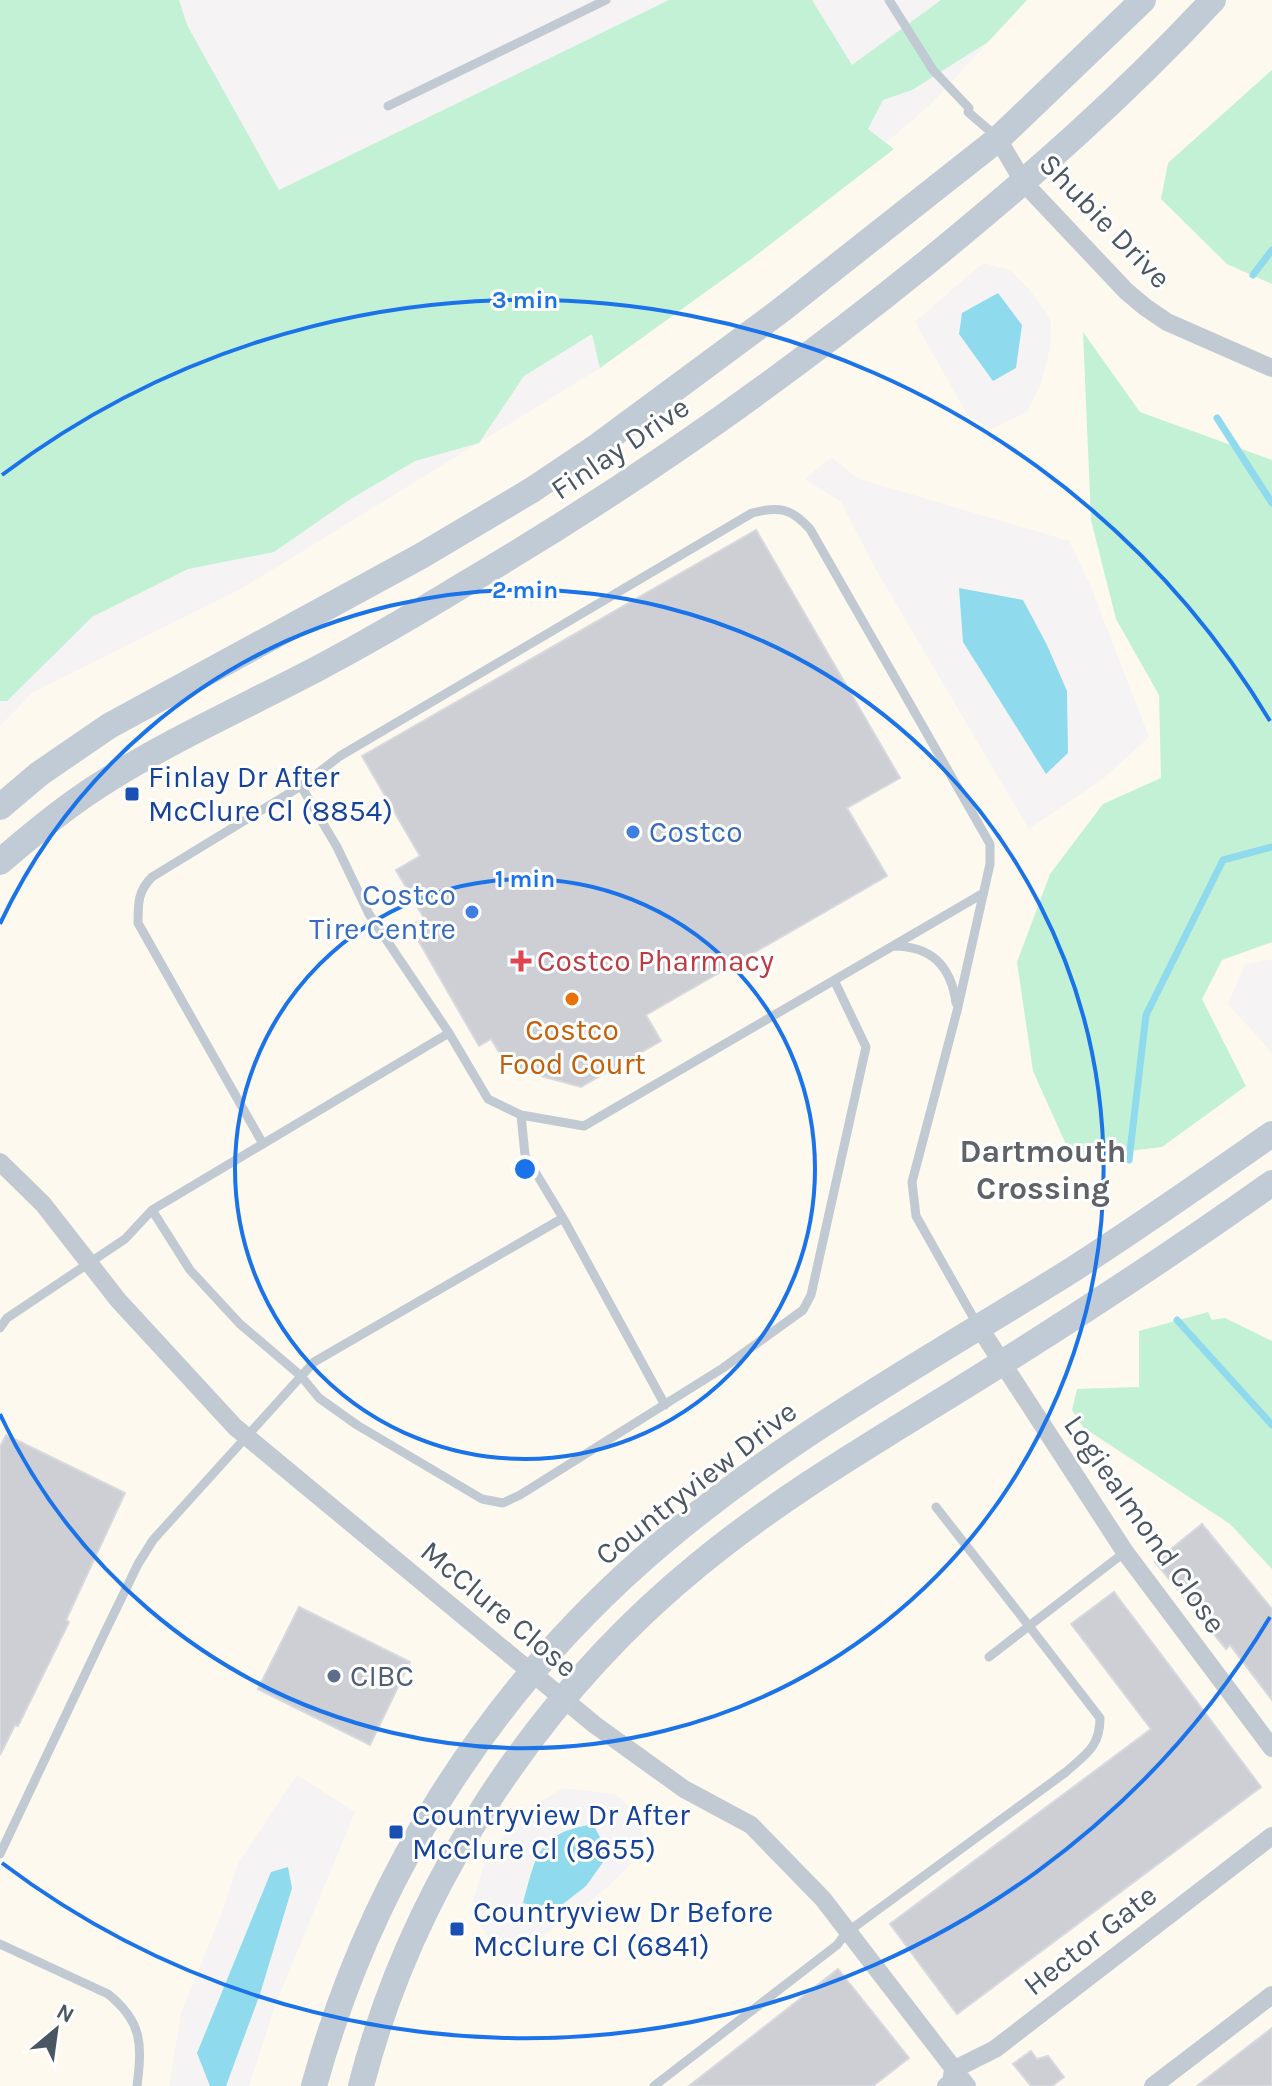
<svg xmlns="http://www.w3.org/2000/svg" width="1272" height="2086" font-family="Karla,sans-serif">
<style>
.commercial{fill:#fdf9ef;fill-rule:evenodd}
.green{fill:#c3f1d5}
.water{fill:#90daee}
.lines{fill:none;stroke-linecap:round;stroke-linejoin:round}
.stream{stroke:#90daee;stroke-width:7}
.building{fill:#cdcfd5;stroke:#d7d9de;stroke-width:2}
.lane{stroke:#c1cad2;stroke-width:9}
.street{stroke:#c1cad2;stroke-width:18}
.secondary{stroke:#c1cbd6;stroke-width:26}
.ring{fill:none;stroke:#1a73e8;stroke-width:4}
.transit-dot{fill:#1a4fb4;stroke:#fff;stroke-width:3}
.shop-dot{fill:#3f7fe0;stroke:#fff;stroke-width:3}
.health-dot{fill:#e0444e;stroke:#fff;stroke-width:3}
.food-dot{fill:#e8710a;stroke:#fff;stroke-width:3}
.service-dot{fill:#5c6f8a;stroke:#fff;stroke-width:3}
.labels{text-anchor:middle;stroke-width:6;stroke-linejoin:round;paint-order:stroke}
.street-label{font-size:30px;fill:#4a5661;stroke:#fff}
.transit-label{font-size:30px;fill:#164399;stroke:#fff;text-anchor:start}
.shop-label{font-size:30px;fill:#366cbe;stroke:#fff;text-anchor:start}
.health-label{font-size:30px;fill:#be3a42;stroke:#fff;text-anchor:start}
.food-label{font-size:30px;fill:#c56008;stroke:#fff}
.service-label{font-size:30px;fill:#4e5e75;stroke:#fff;text-anchor:start}
.neighbourhood-label{font-size:32px;font-weight:bold;fill:#5f6368;stroke:#fff}
.centre{fill:#1a73e8;stroke:#fff;stroke-width:4}
.ring-label{font-size:24px;text-anchor:middle;font-weight:bold;fill:#1a73e8;stroke:#fff;stroke-width:6;stroke-linejoin:round;paint-order:stroke}
</style>
<rect width="100%" height="100%" fill="#f5f3f3"/>
<!-- commercial -->
<path class="commercial" d="M1027,0H1272V70L1168,163L1227,264L1272,284V460L1140,412L1083,334L1116,619L1160,695L1161,778L1103,804L1202,999L1222,960L1272,942V959L1245,964L1228,1004L1272,1053V1341L1225,1318L1139,1387L1077,1389L1083,1428L1230,1524L1272,1569V2086H249L276,2003L355,1812L297,1775L238,1864L223,1910L181,2013L169,2086H0V726L33,692L241,589L600,368L766,247L932,103ZM983,263L1010,270L1029,289L1051,320L1050,348L1041,383L1027,412L991,429L968,416L915,322ZM831,457L859,479L1069,541L1089,582L1149,737L1104,778L1029,829L875,568L841,502L805,479ZM562,1788L615,1794L644,1821V1850L608,1887L538,1940L506,1956L482,1929L473,1901L488,1852L528,1811Z"/>
<!-- green -->
<path class="green" d="M0,0H179L187,25L279,190L669,0H812L852,65L941,0H1027L988,42L912,90L883,100L868,129L894,149L750,260L600,368L592,334L524,376L479,443L415,461L349,500L274,552L188,569L92,617L7,701H0Z
M1272,70V284L1227,264L1161,199L1168,163Z
M1083,332L1140,412L1272,460V942L1222,960L1202,999L1246,1086L1162,1147L1072,1158L1033,1071L1017,962L1050,874L1103,804L1161,778L1159,695L1116,619L1091,520Z
M1208,1312L1212,1320L1225,1318L1272,1341V1569L1230,1524L1083,1427L1072,1410L1077,1389L1139,1387V1331Z"/>
<!-- water -->
<path class="water" d="M998,293L1022,325L1016,368L993,381L959,334L962,313Z
M959,588L1023,600L1047,645L1067,691L1068,753L1046,774L963,642Z
M593,1824L609,1854L586,1886L554,1911L523,1903C537,1853 537,1834 593,1824Z
M288,1867L292,1888L260,1994L226,2086H210L197,2053L271,1872Z"/>
<g class="lines">
<!-- stream -->
<path class="stream" d="M1253,275L1272,250
M1217,418L1272,503
M1129,1160L1146,1015L1223,860L1272,847
M1177,1320L1272,1425"/>
</g>
<!-- building -->
<path class="building" d="M756,530L900,778L847,808L887,876L646,1015L661,1041L581,1087L508,1067L491,1039L479,1046L410,926L424,918L396,870L420,856L362,756Z
M6,1435L125,1493L66,1620L69,1622L18,1726L15,1725L0,1755V1447Z
M1202,1524L1272,1609V1700L1230,1645L1226,1649L1155,1562Z
M1114,1592L1261,1787L957,2014L890,1924L1151,1729L1071,1624Z
M299,1607L410,1662L370,1745L258,1689Z
M838,1969L909,2058L873,2086H689Z
M1272,2028V2086H1197Z
M1031,2051L1037,2059L1048,2056L1064,2077L1052,2086H1031L1013,2064Z"/>
<g class="lines">
<!-- lane -->
<path class="lane" d="M889,0L933,70L969,108L968,112L997,137
M388,106L606,0
M301,786L337,847L369,914L449,1033L488,1099L521,1115L584,1126L982,894
M893,946C932,946 951,966 956,1003
M521,1115L525,1155L563,1218L665,1405
M263,1144L138,923C138,903 138,891 152,877L301,786L340,756L752,513C779,506 791,508 810,529L990,844V864L957,1011L912,1182L916,1216L977,1324
M152,1210L190,1270L240,1324L301,1376L319,1398L357,1425L482,1499L503,1503L520,1495L723,1368L803,1310L811,1295L866,1047L834,980
M0,1328L7,1318L125,1239L152,1210L449,1033
M936,1507L1029,1626L989,1657
M0,1854L105,1632L138,1564L153,1540L314,1362L563,1218
M0,1944L108,1994C143,2022 142,2045 137,2086
M654,2086L837,1945L846,1933L1066,1772C1086,1754 1100,1747 1100,1718L1029,1626L1125,1552"/>
<!-- street -->
<path class="street" d="M998,139L1024,183L1126,291L1145,307L1167,322L1272,368
M0,1162L43,1204L118,1300L235,1427L595,1725L684,1789L751,1825L823,1899L967,2086
M979,1327L1125,1552L1272,1748
M946,2086L951,2082L953,2070L995,2049L1272,1836
M1153,2086L1272,1995"/>
<!-- secondary -->
<path class="secondary" d="M0,807L39,774L109,726L421,556L532,490L599,445L780,311L998,139L1143,0
M0,862C30,836 61,810 95,788C164,743 240,709 313,671C364,644 414,615 463,585C625,490 779,382 925,264C1027,181 1124,96 1213,0
M314,2086C370,1882 483,1701 642,1560C770,1447 919,1365 1064,1275C1135,1230 1203,1182 1272,1134
M361,2086C412,1886 539,1695 698,1565C778,1499 868,1446 957,1391C1064,1325 1169,1256 1272,1183"/>
</g>
<!-- distance rings -->
<g class="ring">
<circle cx="525" cy="1169" r="290"/>
<path d="M0 924A579 579 0 1 1 0 1414"/>
<path d="M1270 1617A869 869 0 0 1 2 1863M2 475A869 869 0 0 1 1270 721"/>
</g>
<!-- markers -->
<g class="transit-dot">
<rect x="124" y="786" width="16" height="16" rx="4"/>
<rect x="388" y="1824" width="16" height="16" rx="4"/>
<rect x="449" y="1921" width="16" height="16" rx="4"/>
</g>
<g class="shop-dot">
<circle cx="633" cy="832" r="8"/>
<circle cx="472" cy="912" r="8"/>
</g>
<path class="health-dot" d="M517 949h8v8h8v8h-8v8h-8v-8h-8v-8h8z"/>
<circle class="food-dot" cx="572" cy="999" r="8"/>
<circle class="service-dot" cx="334" cy="1676" r="8"/>
<g class="labels">
<!-- street labels -->
<g class="street-label">
<text transform="translate(1105 221) rotate(46)" y="10">Shubie Drive</text>
<text transform="translate(620 448) rotate(-34)" y="10">Finlay Drive</text>
<text transform="translate(696 1483) rotate(-38)" y="10">Countryview Drive</text>
<text transform="translate(1145 1524) rotate(55)" y="10">Logiealmond Close</text>
<text transform="translate(499 1609) rotate(40)" y="10">McClure Close</text>
<text transform="translate(1090 1940) rotate(-38)" y="10">Hector Gate</text>
</g>
<!-- transit labels -->
<g class="transit-label">
<text x="148" y="787">Finlay Dr After<tspan x="148" dy="34">McClure Cl (8854)</tspan></text>
<text x="412" y="1825">Countryview Dr After<tspan x="412" dy="34">McClure Cl (8655)</tspan></text>
<text x="473" y="1922">Countryview Dr Before<tspan x="473" dy="34">McClure Cl (6841)</tspan></text>
</g>
<!-- shop labels -->
<g class="shop-label">
<text x="649" y="842">Costco</text>
<text x="456" y="905" text-anchor="end">Costco<tspan x="456" dy="34">Tire Centre</tspan></text>
</g>
<!-- health labels -->
<g class="health-label">
<text x="537" y="971">Costco Pharmacy</text>
</g>
<!-- food labels -->
<g class="food-label">
<text x="572" y="1040">Costco<tspan x="572" dy="34">Food Court</tspan></text>
</g>
<!-- service labels -->
<g class="service-label">
<text x="350" y="1686">CIBC</text>
</g>
<!-- neighbourhood labels -->
<g class="neighbourhood-label">
<text x="1043" y="1162">Dartmouth<tspan x="1043" dy="37">Crossing</tspan></text>
</g>
</g>
<circle cx="525" cy="1169" r="12" class="centre"/>
<g class="ring-label">
<text x="525" y="308">3 min</text>
<text x="525" y="598">2 min</text>
<text x="525" y="887">1 min</text>
</g>
<!-- north arrow -->
<g transform="translate(56 2030) rotate(29)" stroke="#ffffff" stroke-width="6" paint-order="stroke">
<path d="M0-6L14 30L0 20L-14 30Z" fill="#4a5661"/>
<text y="-12" font-size="22" font-weight="bold" text-anchor="middle" fill="#4a5661">N</text>
</g>
</svg>
